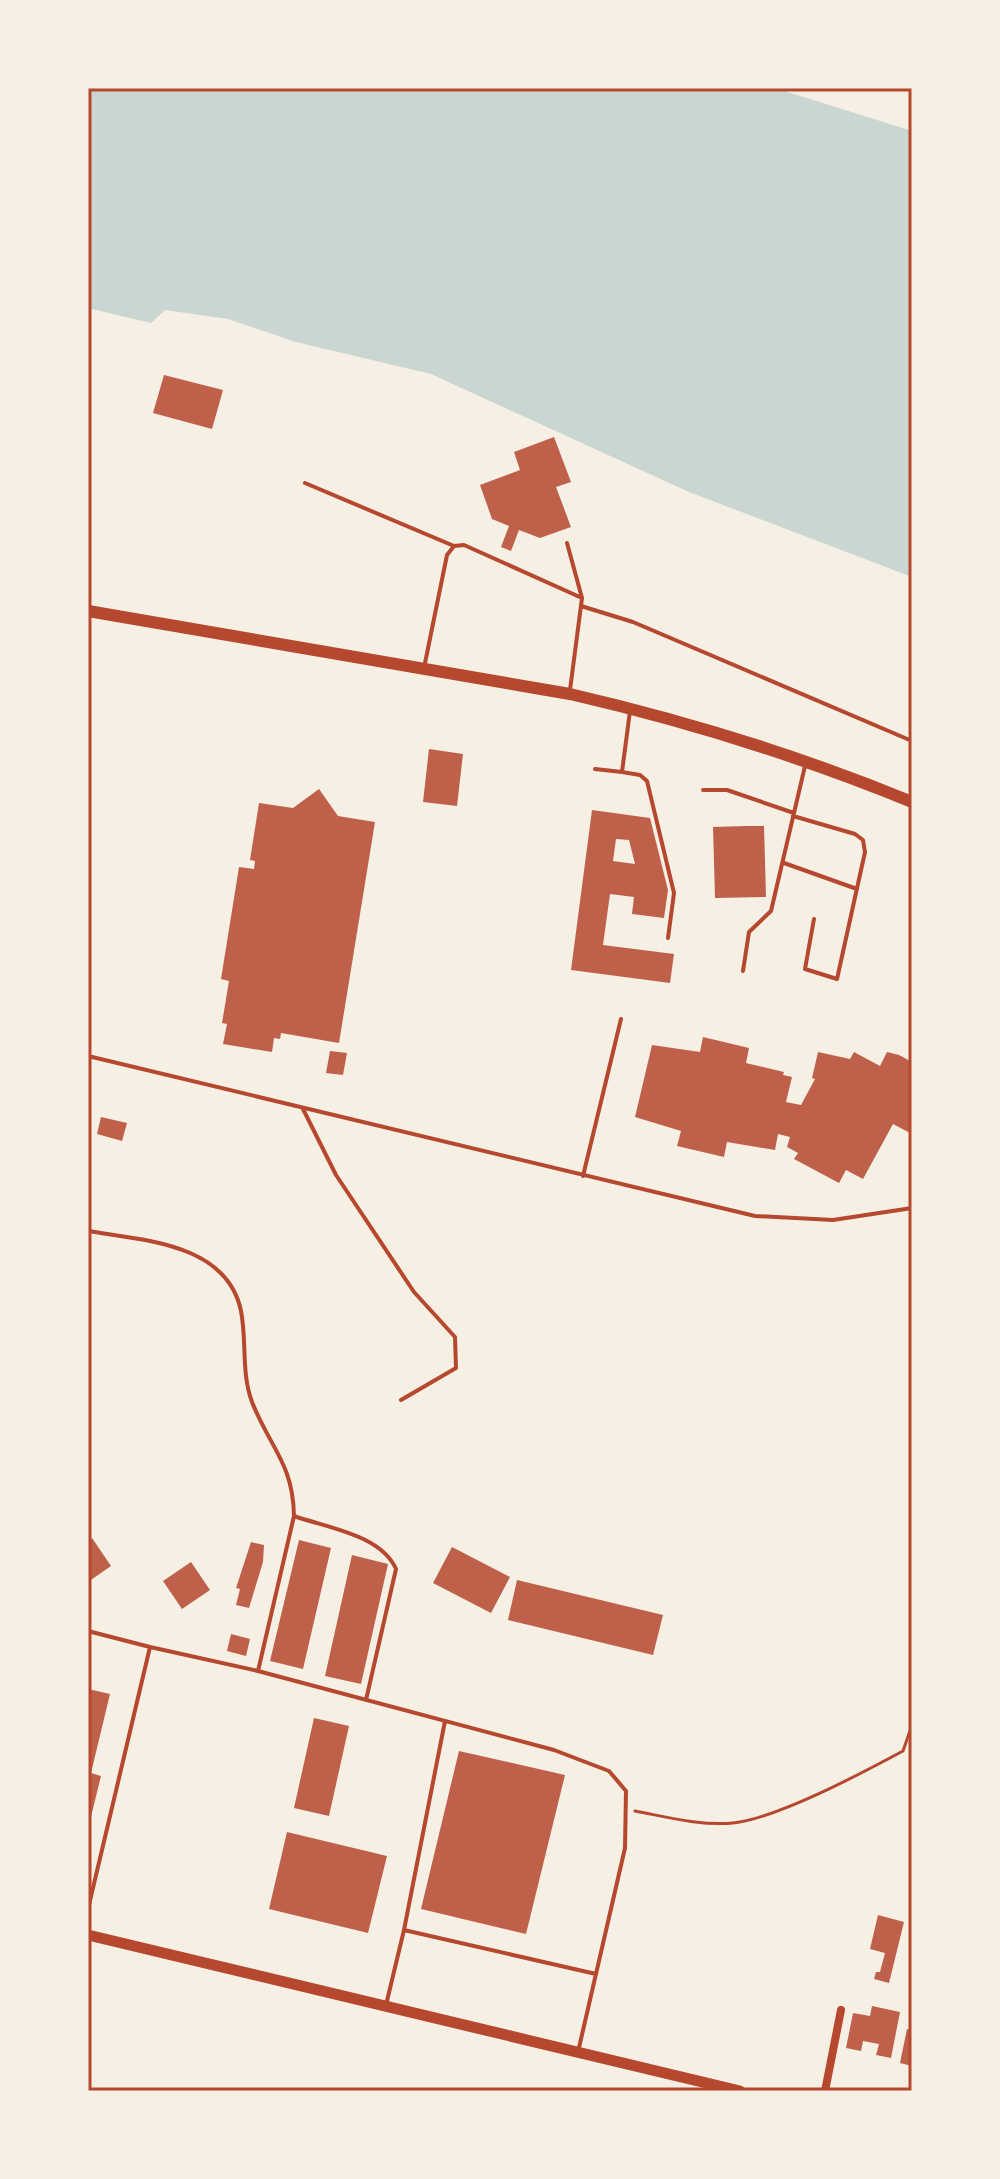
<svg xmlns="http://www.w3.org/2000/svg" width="1000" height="2179" font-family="'DejaVu Sans',sans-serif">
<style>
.water{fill:#c9d6d2}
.building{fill:#bf614a;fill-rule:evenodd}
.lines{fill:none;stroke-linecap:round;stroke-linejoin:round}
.path{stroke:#b5482f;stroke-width:3}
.service{stroke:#b5482f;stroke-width:4}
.minor{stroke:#b5482f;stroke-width:8}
.tertiary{stroke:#b5482f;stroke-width:11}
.secondary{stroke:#b5482f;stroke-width:12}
.neatline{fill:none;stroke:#b5482f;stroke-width:3}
</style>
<rect width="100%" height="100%" fill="#f6efe4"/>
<!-- water -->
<path class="water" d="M88,88H775L912,131V577L689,492L431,374L296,342L228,319L165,310L151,323L88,308Z"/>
<!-- building -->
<path class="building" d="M164,375L223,390L212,429L153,413Z
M554,437L571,482L556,487L571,527L540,538L519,530L511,551L501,547L509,526L492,519L480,485L520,470L514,452Z
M429,749L463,754L457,806L423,802Z
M319,789L338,816L375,822L339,1043L281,1033L280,1039L274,1038L272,1052L223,1044L227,1024L222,1023L229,981L221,979L239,867L254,869L255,861L250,860L259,803L293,808Z
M592,810L650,818L668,890L664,918L632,914L634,897L610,894L603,945L674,954L670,983L571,970ZM616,839L629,840L635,864L613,861Z
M746,826H764L766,897L715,898L713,827Z
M703,1037L749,1048L746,1063L784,1072L783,1075L792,1077L786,1102L801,1105L815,1079L812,1078L818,1052L850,1059L854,1052L880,1066L887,1052L899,1055L912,1062V1134L893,1124L863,1179L846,1170L839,1183L794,1159L798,1153L787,1147L790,1137L778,1134L775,1150L727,1142L724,1157L677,1146L681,1131L635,1117L652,1045L700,1052Z
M330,1051L347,1053L343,1075L326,1073Z
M101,1117L127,1123L122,1141L97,1134Z
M92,1538L111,1566L88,1582V1541Z
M299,1540L331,1548L303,1669L270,1661Z
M251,1542L264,1545L263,1562L249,1608L236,1605L240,1589L236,1588Z
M452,1547L510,1577L491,1613L433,1583Z
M352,1555L388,1564L361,1684L325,1676Z
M191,1562L210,1590L182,1609L163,1581Z
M517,1580L663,1615L653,1655L508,1620Z
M231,1634L250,1639L246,1656L227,1651Z
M88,1689L110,1694L91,1773L101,1776L89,1825Z
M314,1718L349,1726L329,1816L294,1808Z
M459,1751L565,1775L526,1934L421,1909Z
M287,1832L387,1856L368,1933L269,1909Z
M878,1915L904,1922L889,1983L874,1979L876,1972H880L885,1953L870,1949Z
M872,2006L900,2012L891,2058L876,2055L879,2044L863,2041L861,2051L846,2048L853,2013L870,2016Z
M907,2029L912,2030V2066L900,2063Z"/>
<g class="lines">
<!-- path -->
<path class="path" d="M635,1811C667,1817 700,1826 733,1823C778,1818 862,1773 903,1751L912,1725"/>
<!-- service -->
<path class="service" d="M305,483L454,546
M567,543L582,598L570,690
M581,606L633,622L912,741
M424,668L447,555L454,546L464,545L582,598
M630,711L622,772L640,775L647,781L674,893L668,938
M595,769L622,772
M703,790H727L794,813
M793,816L855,834L863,840L865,852L837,979L805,969L814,919
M784,863L857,889
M743,971L749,932L771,911L805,766
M88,1056L755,1216L833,1220L912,1208
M303,1109L336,1175L414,1292L455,1337L456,1368L401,1400
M583,1176L621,1019
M88,1231C142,1240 227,1243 241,1311C247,1341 241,1373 252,1402C270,1448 293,1463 294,1516L258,1671L150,1647
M294,1516C328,1528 381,1535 396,1569L366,1700
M88,1631L150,1647L88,1909
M258,1671L554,1750L609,1771L626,1791L625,1848L578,2052
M445,1721L404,1930L596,1974
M386,2005L404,1930"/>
<!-- minor -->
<path class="minor" d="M825,2091L841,2010"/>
<!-- tertiary -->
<path class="tertiary" d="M88,1935L740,2091"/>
<!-- secondary -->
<path class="secondary" d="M88,611L570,694C687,721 800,756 912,802"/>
</g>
<!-- border -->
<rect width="1000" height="2179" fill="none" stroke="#f6efe4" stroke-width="180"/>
<rect x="90" y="90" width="820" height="1999" class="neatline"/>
</svg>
